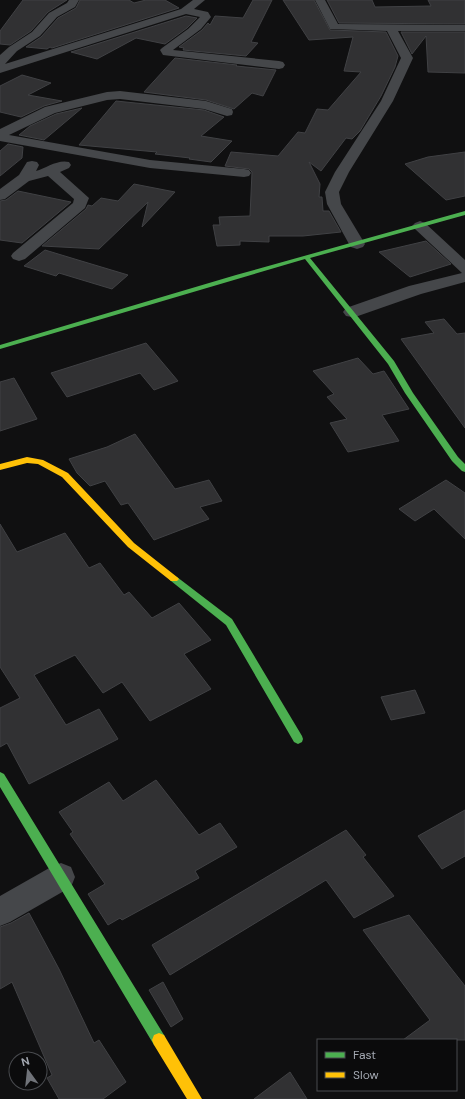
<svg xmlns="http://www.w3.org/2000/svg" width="465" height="1099" font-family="'DM Sans',sans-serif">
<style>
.building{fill:#313133;stroke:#404144}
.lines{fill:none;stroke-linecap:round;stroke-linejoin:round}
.street{fill:#45474a;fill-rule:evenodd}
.fast{fill:#4caf50;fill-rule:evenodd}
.slow{fill:#ffc107;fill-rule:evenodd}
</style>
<rect width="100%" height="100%" fill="#101011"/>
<!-- building -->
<path class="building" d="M23,0H67L48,12L31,31L10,45L0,44V31Z
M80,0H129L134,3L146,0H165L179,8L52,48L50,47L47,49L26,47L41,37L58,18L76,8Z
M253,0H272L251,42L258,43L246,56L183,50L184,48L179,47L202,30L208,23L210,25L215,16L243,18Z
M283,0H314L330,30L386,32L398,56L395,67L381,96L360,131L352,139L346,138L321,171L309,162L320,184L319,197H322L323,211H329L341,232L303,236H269V242L240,241V245L217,246L213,225H220L219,217L250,216L252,172L249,169L225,166L231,152L278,156L298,132L305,133L317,109L328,110L361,72L344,71L353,37L309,40Z
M327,0H372L375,7L431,6L428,0H465V24L339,23Z
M186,16L197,18L187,28L165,44L136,38L97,59L71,52Z
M401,32H465V73L428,72L426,36L412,54Z
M175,58L237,65L236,66L276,70L263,96L252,93L234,109L206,100L144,92Z
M22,75L51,83L28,95L62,101L44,106L21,117L0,112V86Z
M116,101L204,110L224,117L201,136L232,141L211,162L189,159L190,158L155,154L157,152L79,145Z
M82,108L44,140L19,135L30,126L56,114Z
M8,144L23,147L22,158L0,176V151Z
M465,152V196L446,200L405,164L428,157Z
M134,184L175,192L142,227L148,202L99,249L42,246L86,209L88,205L92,206L101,198L118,201Z
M18,191L66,201L71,202L22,243L0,240V201L6,200Z
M426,241L451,264L410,277L379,252Z
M45,250L78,260L128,275L112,289L59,273L56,276L24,266Z
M444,319L457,334L465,333V428L401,339L434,333L425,322Z
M146,343L178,381L154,390L140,373L67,397L51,373Z
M358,358L373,374L384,371L409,409L382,415L399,441L348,452L330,423L347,419L327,397L334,394L313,371Z
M14,378L37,419L0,431V382Z
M135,434L175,489L209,480L222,501L200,507L209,519L154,540L128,503L121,505L105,481L90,486L77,473L69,459L107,447Z
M446,480L465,493V539L434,509L415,521L399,509Z
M0,524L17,552L65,533L89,568L100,563L124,595L129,592L152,618L179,603L211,640L184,654L211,689L150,721L122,682L103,693L75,655L34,675L66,725L99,709L118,739L29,784L7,743L0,747V708L20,698L0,667Z
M415,690L425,713L391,720L381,697Z
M156,780L199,835L220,823L237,847L195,871L199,878L122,920L120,918L108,925L88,894L105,884L70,834L73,832L59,812L109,782L123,801Z
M465,810V856L442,869L418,836Z
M346,830L366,855L363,857L394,896L354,918L326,880L170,975L152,945Z
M29,913L59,969L94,1043L99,1040L126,1082L103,1099H59L47,1078L52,1075L12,982L0,989V927L11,923Z
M409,915L465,986V1040H403L430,1020L363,930Z
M163,982L183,1019L171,1027L149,990Z
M290,1072L307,1099H254Z"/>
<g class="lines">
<!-- street -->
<path class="street" d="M69,0H79L75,7L57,17L40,36L17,51L5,64L181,9L193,0H205L194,9L208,12L211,17L201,29L173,50L279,61L283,62L285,65L283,68L279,69L163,55L160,50L162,48L188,29L200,17L186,14L0,73V55L9,47L32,32L49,13L67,3Z
M315,0H325L338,24L465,25V31H398L413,58L393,101L349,172L339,192L341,204L365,244L363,247L357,249L351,247L349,244L327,204L325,192L335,172L381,101L401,58L387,31L330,29Z
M120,91L206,101L232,109L233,112L232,115L227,116L204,109L120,99L107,100L55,113L9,135L150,160L244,169L249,170L251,173L249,176L244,177L150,168L0,141V129L45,107L107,92Z
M32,161L37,162L39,165L36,171C46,168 58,159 69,162L71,165L69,168L60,172L89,198L85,208L25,259L19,261L13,259L11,256L13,253L73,203L74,199L48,176L29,181L5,199L0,200V189L19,175L27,162Z
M420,221L425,223L465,260V282L421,294L358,316L352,317L346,316L343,312L346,308L409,286L462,273L415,229L412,226L415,223Z
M61,863L71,867L75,877L71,887L10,922L0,926V896L51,867Z"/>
<!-- fast -->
<path class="fast" d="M465,211V215L310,258L394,361L413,393L458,457L465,464V472L462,471L452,461L405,393L388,364L305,259L0,349V345L236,275Z
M174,576L177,577L232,619L302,736L303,739L302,742L298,744L294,742L226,625L171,581L169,579L171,577Z
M0,772L4,774L164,1035L166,1040L164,1045L159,1047L154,1045L0,787Z"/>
<!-- slow -->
<path class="slow" d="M27,457L43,460L68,473L134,543L177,577L179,579L177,581H171L128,547L62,477L38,464L27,463L0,470V464Z
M159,1033L164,1035L202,1099H187L154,1045L152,1040L154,1035Z"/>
</g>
<!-- legend -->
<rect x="317" y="1039" width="140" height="52" fill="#0b0b0c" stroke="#484a4e"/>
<rect x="325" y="1052" width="20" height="6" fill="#4caf50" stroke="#484a4e"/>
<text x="353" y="1059" font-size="12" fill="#a3a8b1">Fast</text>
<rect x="325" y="1072" width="20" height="6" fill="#ffc107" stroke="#484a4e"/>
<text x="353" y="1079" font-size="12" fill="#a3a8b1">Slow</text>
<!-- north arrow -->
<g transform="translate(28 1071) rotate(345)"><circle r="19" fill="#0b0b0c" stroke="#484a4e"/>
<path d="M0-3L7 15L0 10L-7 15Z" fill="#707379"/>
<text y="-6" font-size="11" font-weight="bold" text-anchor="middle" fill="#a3a8b1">N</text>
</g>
</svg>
